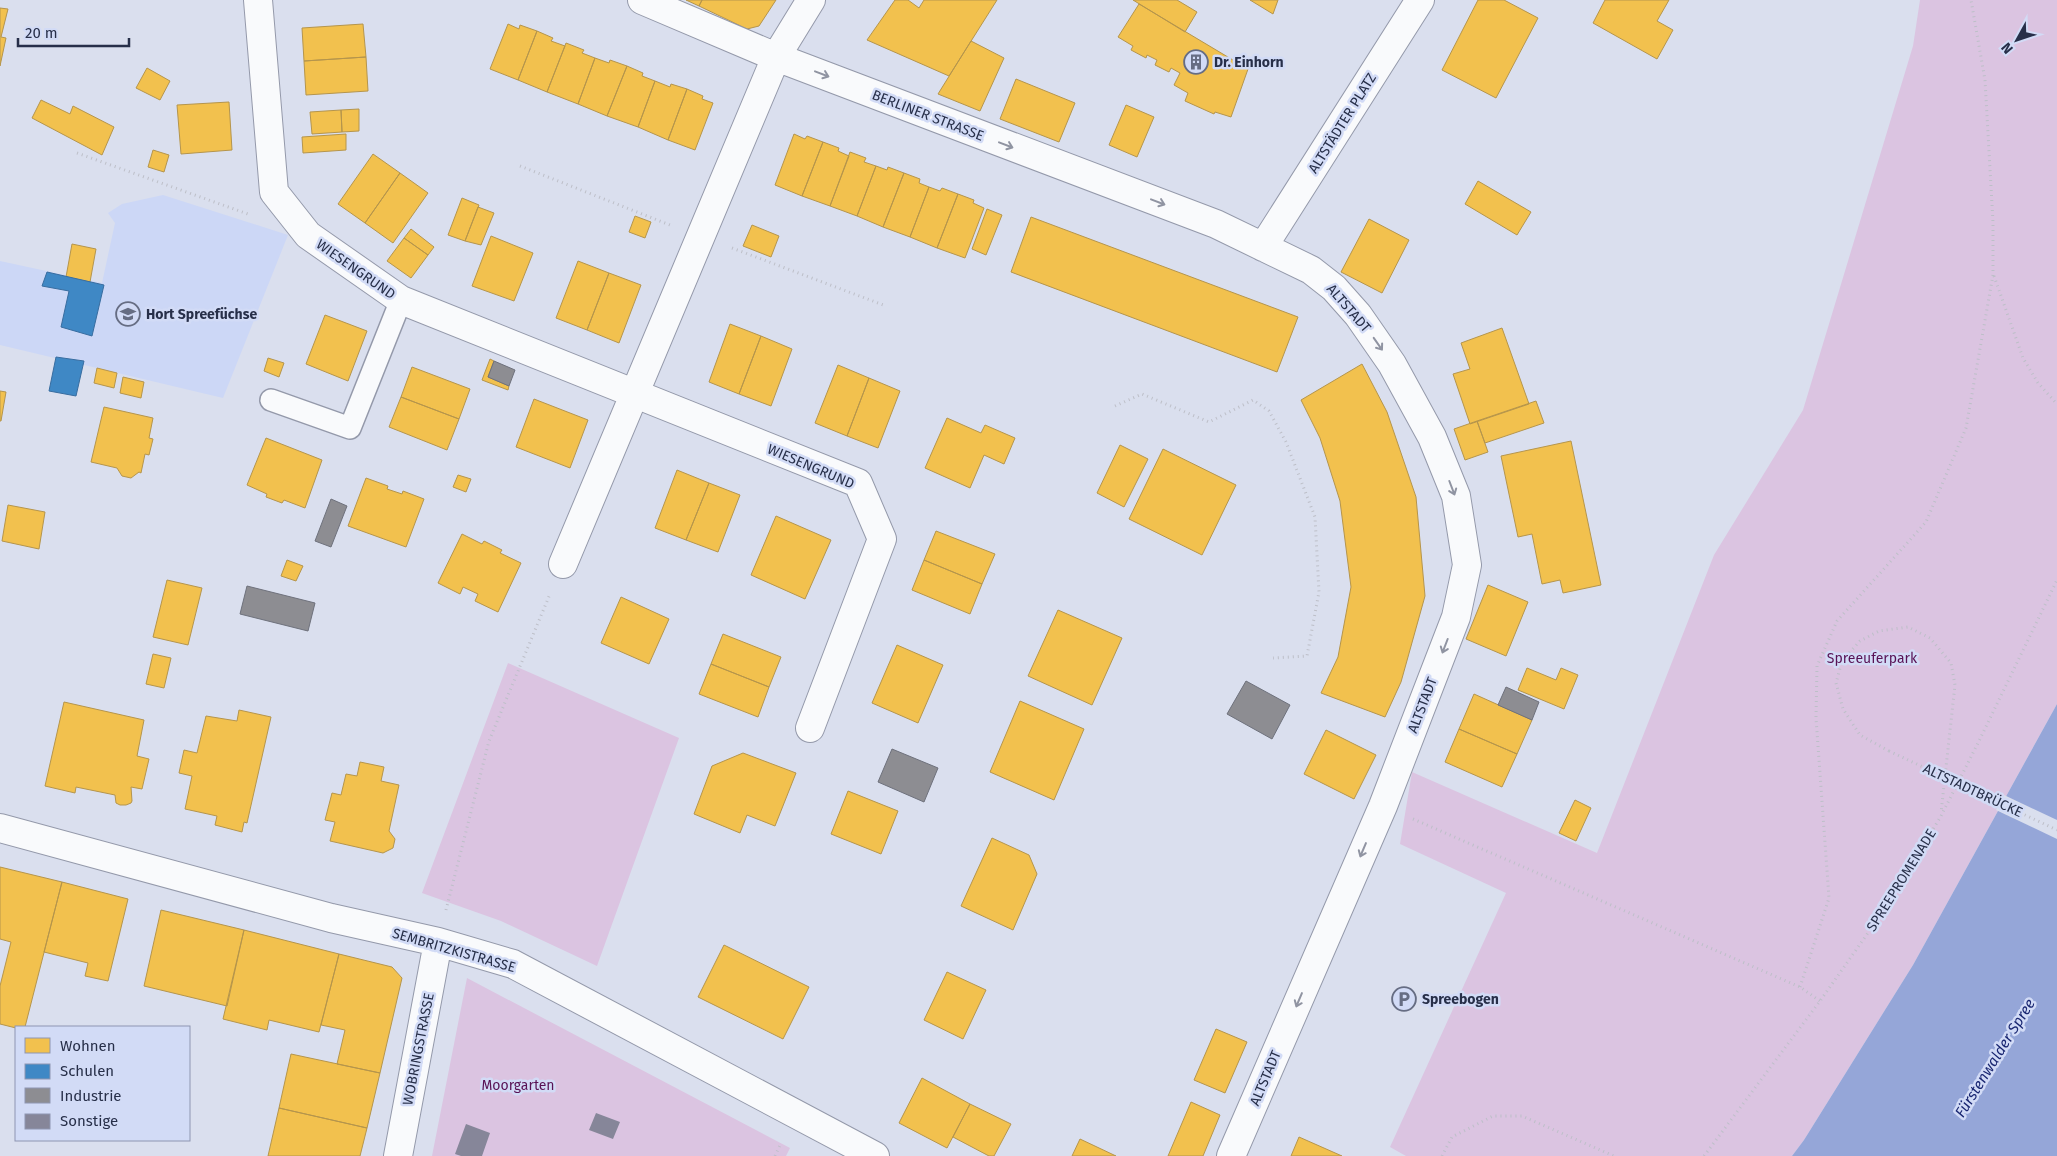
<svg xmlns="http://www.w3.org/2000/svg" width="2057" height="1156" font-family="'Fira Sans',sans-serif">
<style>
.built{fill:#ccd7f6}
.green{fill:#dbc4e1}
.water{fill:#95a6d8}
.pier{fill:#dadfee}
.homes{fill:#f2c14e;stroke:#b5954c}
.schools{fill:#3f88c5;stroke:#386da0}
.industry{fill:#8d8d92;stroke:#6e717c}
.building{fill:#868699}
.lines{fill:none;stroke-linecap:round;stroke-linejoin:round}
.lane-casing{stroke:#9499aa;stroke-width:24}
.street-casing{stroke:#9499aa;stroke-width:30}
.path{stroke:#bdbfc8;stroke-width:3;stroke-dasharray:1 4;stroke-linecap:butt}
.lane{stroke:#f9fafc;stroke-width:21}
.street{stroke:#f9fafc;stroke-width:28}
.path-bridge{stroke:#bdbfc8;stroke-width:3;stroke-dasharray:1 4;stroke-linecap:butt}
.oneway{stroke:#9094a2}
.labels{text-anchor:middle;stroke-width:5;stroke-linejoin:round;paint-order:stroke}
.poi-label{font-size:14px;font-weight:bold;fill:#272f49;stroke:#d2dbf6;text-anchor:start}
.street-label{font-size:14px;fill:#272f49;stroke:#d2dbf6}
.park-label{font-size:14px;fill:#581255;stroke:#d2dbf6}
.water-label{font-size:15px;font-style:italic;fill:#1a2772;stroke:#d2dbf6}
</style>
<rect width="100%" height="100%" fill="#dadfee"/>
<!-- built -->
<path class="built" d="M163,195L288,235L223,398L0,345V261L102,283L115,223L108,213L122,204Z"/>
<!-- green -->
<path class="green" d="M1920,0H2057V704L1913,965L1804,1140L1792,1156H1406L1390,1147L1506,893L1400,844L1412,772L1597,853L1714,555L1803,410L1913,46Z
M508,663L679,738L597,966L501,921L422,893Z
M467,978L790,1148L786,1156H432Z"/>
<!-- water -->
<path class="water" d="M2057,704V1156H1792L1804,1140L1913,965Z"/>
<!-- pier -->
<path class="pier" d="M2004,795L2057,820V839L1996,810Z"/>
<!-- homes -->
<path class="homes" d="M686,0H702L699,6Z
M702,0H776L759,26L747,29L699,6Z
M895,0H908L919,8L924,0H997L949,76L867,40Z
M1133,0H1177L1197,12L1185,32Z
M1250,0H1278L1273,14Z
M1478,0H1504L1538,18L1496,98L1442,70Z
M1605,0H1669L1657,21L1673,30L1657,59L1593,23Z
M1139,4L1248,69L1231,117L1215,112L1214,114L1185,101L1188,93L1174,85L1180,73L1171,68L1169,72L1155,65L1157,60L1147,55L1146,58L1131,50L1133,46L1118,37Z
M0,8L8,9L1,37L6,38L0,66Z
M363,24L366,57L304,61L302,28Z
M508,24L519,29L520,25L537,31L518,80L490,69Z
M537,31L553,38L551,41L565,46L547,92L518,80Z
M971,41L1004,58L980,111L938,94Z
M566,43L584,50L582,53L595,58L578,104L547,92Z
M366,57L368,91L306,95L304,61Z
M595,58L609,63L610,60L627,66L607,116L578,104Z
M627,66L643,73L642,76L655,81L638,127L607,116Z
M147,68L170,81L160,100L136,88Z
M1016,79L1075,103L1059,142L1000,119Z
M655,81L670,87L671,84L687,89L668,140L638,127Z
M687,89L703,96L702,99L713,103L695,150L668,140Z
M41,100L70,114L73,106L114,127L102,155L32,118Z
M229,102L232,150L181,154L177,105Z
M1126,105L1154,117L1137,157L1109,145Z
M359,109V131L342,132L341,110Z
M341,110L342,132L312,134L310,112Z
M346,134V150L303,153L302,137Z
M794,134L805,139L807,136L823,142L802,196L775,185Z
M823,142L839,148L838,151L849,156L830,206L802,196Z
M153,150L169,155L164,172L148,167Z
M850,152L866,158L864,162L876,166L857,216L830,206Z
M373,154L400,173L365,223L338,204Z
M876,166L887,170L888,167L904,173L883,227L857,216Z
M400,173L428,193L393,243L365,223Z
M904,173L920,179L919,183L929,187L910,237L883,227Z
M1478,181L1531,212L1517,235L1465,204Z
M929,187L940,191L942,188L958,194L937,248L910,237Z
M958,194L974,200L973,203L984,208L965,258L937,248Z
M462,198L479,205L465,241L448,235Z
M478,207L494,213L481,245L465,241Z
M987,209L1002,215L986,255L972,249Z
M635,216L651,222L645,238L629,232Z
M1031,217L1298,317L1277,372L1011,272Z
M1369,219L1409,240L1382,293L1341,272Z
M752,225L779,236L771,257L743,246Z
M411,229L434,247L428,255L404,238Z
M491,236L533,253L514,301L472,286Z
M404,238L428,255L411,278L387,261Z
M72,244L96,249L90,282L66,277Z
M578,261L609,273L587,330L556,318Z
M609,273L641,285L619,343L587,330Z
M325,315L367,331L348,381L306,364Z
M730,324L761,336L739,394L709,382Z
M1502,328L1529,404L1470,424L1453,374L1470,369L1461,343Z
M761,336L792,349L771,406L739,394Z
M268,358L284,363L279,377L264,371Z
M490,359L494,361L488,377L509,386L508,390L482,380Z
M1362,364L1387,412L1416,497L1425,596L1401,682L1385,717L1321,693L1338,657L1351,587L1340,501L1320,438L1301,400Z
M838,365L869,378L847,436L815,423Z
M412,367L470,389L459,419L401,397Z
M97,368L117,373L114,388L94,383Z
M123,377L144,382L141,398L120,393Z
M869,378L900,391L878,448L847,436Z
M0,391L6,392L1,421H0Z
M401,397L459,419L447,450L389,427Z
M534,399L588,420L570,468L516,447Z
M1536,401L1544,423L1485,443L1477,421Z
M104,407L153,418L149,438L153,439L149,455L145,454L141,473L139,472L131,478L122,476L117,468L91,462Z
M947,418L981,433L985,425L1015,438L1004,464L984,455L970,488L925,468Z
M1477,421L1488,452L1465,460L1454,429Z
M266,438L322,460L305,508L284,500L282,503L266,497L267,494L247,485Z
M1571,441L1601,585L1563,593L1560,580L1542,584L1532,534L1518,537L1501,456Z
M1120,445L1148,459L1124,507L1097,493Z
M1163,449L1236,485L1202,555L1129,519Z
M677,470L709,483L686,540L655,528Z
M458,475L471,479L466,492L453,487Z
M366,478L388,486L387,489L402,494L403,491L424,499L406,547L348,526Z
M709,483L740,495L718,552L686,540Z
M8,505L45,512L39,549L2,541Z
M776,516L831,540L805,599L751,575Z
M936,531L995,554L982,584L924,560Z
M462,534L482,544L484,541L502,550L500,553L521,563L498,612L475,601L478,594L463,587L460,594L438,583Z
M287,560L303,566L296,581L281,576Z
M924,560L982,584L970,614L912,590Z
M167,580L202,588L188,645L153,637Z
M1488,585L1528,602L1506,656L1466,639Z
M621,597L669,619L649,664L601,643Z
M1058,610L1122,638L1092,705L1028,676Z
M723,634L781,657L769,687L711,664Z
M897,645L943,665L918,723L872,703Z
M153,654L171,658L164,688L146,684Z
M711,664L769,687L758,717L699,694Z
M1527,668L1556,680L1561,668L1578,675L1564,709L1518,690Z
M1474,694L1532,720L1517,754L1459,729Z
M1020,701L1084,729L1054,800L990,772Z
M64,702L144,720L137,756L149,759L142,789L131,787L132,801L131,803L126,805H120L116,803L115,795L76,787L75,793L45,786Z
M239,710L271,717L247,823L244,822L242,832L215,825L217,816L185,809L192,776L179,773L184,750L197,753L206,716L237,721Z
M1459,729L1517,754L1502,787L1445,762Z
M1326,730L1376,755L1354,799L1304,774Z
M743,753L796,773L775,826L747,815L740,833L694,814L712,766Z
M360,762L384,767L381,781L399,785L389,831L395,839L393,848L383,853L330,841L335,822L325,820L332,793L341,795L346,774L357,776Z
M848,791L898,811L881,854L831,834Z
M1575,800L1591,808L1576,841L1559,833Z
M992,838L1029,855L1037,874L1013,930L961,906Z
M0,867L62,882L25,1027L16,1028L0,1024V986L11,942L0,939Z
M62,882L128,899L108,981L85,976L88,963L44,952Z
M161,910L244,930L227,1006L144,986Z
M244,930L339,954L319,1032L269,1020L267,1030L223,1019Z
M724,945L809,987L783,1039L698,997Z
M339,954L392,967L402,978L380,1073L337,1064L345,1030L321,1025Z
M947,972L986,990L963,1039L924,1020Z
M1216,1029L1247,1042L1225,1093L1194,1080Z
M291,1054L380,1073L367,1128L279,1108Z
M922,1078L970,1104L947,1148L899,1123Z
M1191,1102L1220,1115L1203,1156H1168Z
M970,1104L1011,1124L994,1156H989L953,1137Z
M279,1108L367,1128L360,1156H268Z
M1299,1137L1342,1156H1291Z
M1080,1139L1116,1156H1072Z"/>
<!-- schools -->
<path class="schools" d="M47,272L104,285L92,336L61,327L69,291L42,286Z
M56,357L84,361L76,396L49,391Z"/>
<!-- industry -->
<path class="industry" d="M494,361L515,370L509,386L488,377Z
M331,499L347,506L331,547L315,541Z
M247,586L315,603L308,631L240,614Z
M1246,681L1290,705L1272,739L1227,714Z
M1506,687L1539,702L1532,720L1498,705Z
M892,749L938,768L924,802L878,782Z"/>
<!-- building -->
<path class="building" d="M596,1113L620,1122L613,1139L589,1130Z
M466,1124L490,1133L482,1156H461L455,1154Z"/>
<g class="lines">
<!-- lane casing -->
<g class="lane-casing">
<path id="lane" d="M271,400L350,428L401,300"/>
</g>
<!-- street casing -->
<g class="street-casing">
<path id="street" d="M258,0L274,192L308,235L401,300L858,483L882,539L810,728
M642,0L776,57L1216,224L1311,270L1334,288L1358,315L1392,364L1432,437L1456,496L1467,565L1456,617L1383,806L1231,1156
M1263,247L1420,0
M563,564L776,57L811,0
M0,828L331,918L438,942L513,964L875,1156
M398,1156L438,942"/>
</g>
<!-- path -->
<path class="path" d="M77,153L248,214
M520,166L670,225
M732,248L886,306
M1994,276L2023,358L2038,383L2057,404
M1115,406L1142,394L1209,422L1253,400L1269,411L1286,442L1315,517L1319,592L1307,656L1273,658
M1889,751L1860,735L1843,709L1836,683L1842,661L1860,641L1879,631L1908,627L1930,638L1951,663L1955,685L1941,813
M1413,819L1800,987L1820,1001
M446,910L489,741L550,594
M1800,987L1829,898L1816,718L1817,666L1837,621L1926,522L1966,428L1993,275V222L1985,80L1971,0
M775,1156L781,1143
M1442,1156L1452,1137L1493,1116H1522L1614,1156
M1704,1156L1820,1001L1887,906L1941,816L1977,745L2057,580"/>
<!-- lane -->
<use href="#lane" class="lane"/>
<!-- street -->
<use href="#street" class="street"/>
<!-- path-bridge -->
<path class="path-bridge" d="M1889,751L2057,830"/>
</g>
<!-- one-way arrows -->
<defs><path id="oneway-shaft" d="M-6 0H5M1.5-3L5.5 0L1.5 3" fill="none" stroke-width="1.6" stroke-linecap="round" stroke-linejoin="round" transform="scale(1.25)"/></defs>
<g class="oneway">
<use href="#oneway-shaft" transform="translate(822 74) rotate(21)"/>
<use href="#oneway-shaft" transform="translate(1006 145) rotate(21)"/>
<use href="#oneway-shaft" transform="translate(1158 202) rotate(21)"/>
<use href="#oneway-shaft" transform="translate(1378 344) rotate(55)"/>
<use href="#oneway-shaft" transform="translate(1452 488) rotate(69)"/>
<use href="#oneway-shaft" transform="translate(1445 646) rotate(111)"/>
<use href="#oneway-shaft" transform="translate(1363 850) rotate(113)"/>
<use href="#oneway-shaft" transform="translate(1299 1000) rotate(113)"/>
</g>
<!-- icons -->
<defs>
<g id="building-ring" transform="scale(1.25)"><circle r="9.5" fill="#d2dbf6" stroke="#666d83" stroke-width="1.5"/><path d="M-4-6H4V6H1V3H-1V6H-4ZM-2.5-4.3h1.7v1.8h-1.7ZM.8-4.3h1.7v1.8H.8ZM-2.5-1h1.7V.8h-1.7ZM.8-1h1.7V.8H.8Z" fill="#666d83"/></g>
<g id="school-ring" transform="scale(1.25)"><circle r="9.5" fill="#d2dbf6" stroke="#666d83" stroke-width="1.5"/><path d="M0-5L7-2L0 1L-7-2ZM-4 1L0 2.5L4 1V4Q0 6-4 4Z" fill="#666d83"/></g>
<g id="parking-ring" transform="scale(1.25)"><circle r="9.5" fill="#d2dbf6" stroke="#666d83" stroke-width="1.5"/><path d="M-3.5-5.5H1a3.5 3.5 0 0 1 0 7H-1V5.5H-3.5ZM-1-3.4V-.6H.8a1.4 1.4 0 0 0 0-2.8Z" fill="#666d83"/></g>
</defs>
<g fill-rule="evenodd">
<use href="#building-ring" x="1196" y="62"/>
<use href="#school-ring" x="128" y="314"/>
<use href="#parking-ring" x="1404" y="999"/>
</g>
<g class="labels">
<!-- poi labels -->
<g class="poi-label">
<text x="1214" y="67">Dr. Einhorn</text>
<text x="146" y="319">Hort Spreefüchse</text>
<text x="1422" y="1004">Spreebogen</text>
</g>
<!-- street labels -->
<g class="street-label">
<text transform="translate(928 115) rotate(21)" y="5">BERLINER STRASSE</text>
<text transform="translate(1342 123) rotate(-58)" y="5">ALTSTÄDTER PLATZ</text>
<text transform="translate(356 269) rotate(35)" y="5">WIESENGRUND</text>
<text transform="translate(1349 308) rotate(49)" y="5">ALTSTADT</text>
<text transform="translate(811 466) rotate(23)" y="5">WIESENGRUND</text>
<text transform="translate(1422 705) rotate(-69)" y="5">ALTSTADT</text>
<text transform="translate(1973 790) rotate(25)" y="5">ALTSTADTBRÜCKE</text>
<text transform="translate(1901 880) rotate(-58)" y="5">SPREEPROMENADE</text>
<text transform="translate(454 950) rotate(16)" y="5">SEMBRITZKISTRASSE</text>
<text transform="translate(418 1049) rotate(-79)" y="5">WOBRINGSTRASSE</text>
<text transform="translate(1265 1078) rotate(-67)" y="5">ALTSTADT</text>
</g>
<!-- park labels -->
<g class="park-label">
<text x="1872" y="663">Spreeuferpark</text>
<text x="518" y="1090">Moorgarten</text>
</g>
<!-- water labels -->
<g class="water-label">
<text transform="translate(1995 1058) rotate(-58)" y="5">Fürstenwalder Spree</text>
</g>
</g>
<!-- legend -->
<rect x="15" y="1026" width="175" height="115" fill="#d2dbf6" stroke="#8e96b1"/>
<rect x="25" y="1038" width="25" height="15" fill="#f2c14e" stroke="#8e96b1"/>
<text x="60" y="1051" font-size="15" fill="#272f49">Wohnen</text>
<rect x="25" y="1064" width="25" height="15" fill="#3f88c5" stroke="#8e96b1"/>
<text x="60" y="1076" font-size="15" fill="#272f49">Schulen</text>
<rect x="25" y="1088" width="25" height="15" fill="#8d8d92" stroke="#8e96b1"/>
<text x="60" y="1101" font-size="15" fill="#272f49">Industrie</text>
<rect x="25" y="1114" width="25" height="15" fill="#868699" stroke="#8e96b1"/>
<text x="60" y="1126" font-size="15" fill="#272f49">Sonstige</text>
<!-- north arrow -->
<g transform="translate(2017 40) rotate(230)" stroke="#d2dbf6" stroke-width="4" paint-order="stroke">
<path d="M0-4L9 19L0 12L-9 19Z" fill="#272f49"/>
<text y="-8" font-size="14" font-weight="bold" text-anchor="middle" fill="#272f49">N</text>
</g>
<!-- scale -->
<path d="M18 38v8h111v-8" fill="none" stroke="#272f49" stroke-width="2.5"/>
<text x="25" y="38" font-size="15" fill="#272f49" stroke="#d2dbf6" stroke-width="4" paint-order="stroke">20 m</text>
</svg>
